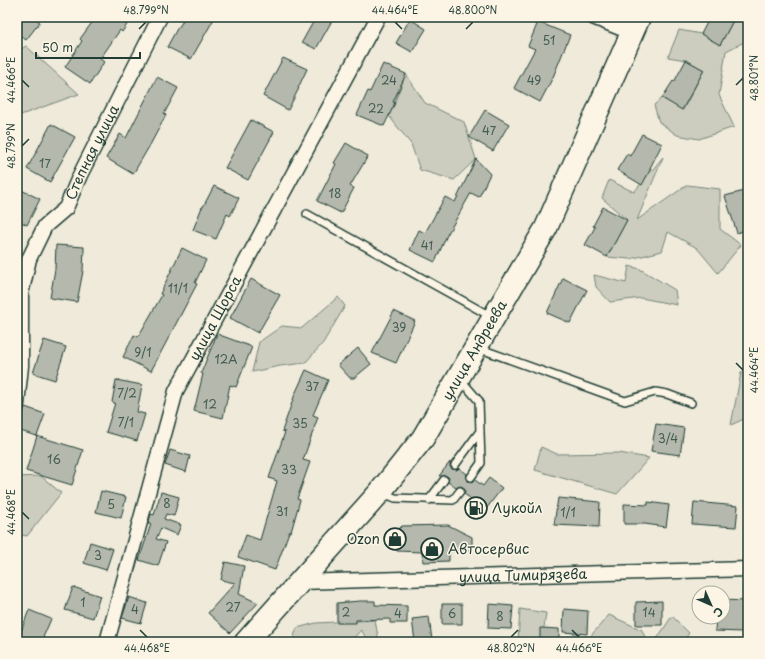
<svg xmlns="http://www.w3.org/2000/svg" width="765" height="659" font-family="'Playpen Sans',sans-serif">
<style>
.green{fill:#cccdbf;stroke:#76857a}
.building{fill:#b5b9ad;stroke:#1f3d34}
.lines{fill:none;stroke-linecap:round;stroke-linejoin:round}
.lane-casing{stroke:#1f3d34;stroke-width:10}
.street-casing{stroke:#1f3d34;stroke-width:17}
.primary-casing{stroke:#1f3d34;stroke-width:25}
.lane{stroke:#fcf5e5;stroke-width:7}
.street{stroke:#fcf5e5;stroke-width:14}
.primary{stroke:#fcf5e5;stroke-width:22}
.ticks{fill:none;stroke:#1f3d34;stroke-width:1.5}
.labels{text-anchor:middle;stroke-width:3;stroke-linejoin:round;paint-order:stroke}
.number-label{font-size:12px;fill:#445c52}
.street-label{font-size:14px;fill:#1f3d34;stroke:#fcf5e5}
.poi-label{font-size:14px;fill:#1f3d34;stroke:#fcf5e5;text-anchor:start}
.neatline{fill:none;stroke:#1f3d34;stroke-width:1.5}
.ticks-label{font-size:10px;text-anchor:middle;fill:#1f3d34}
</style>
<rect width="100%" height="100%" fill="#efeada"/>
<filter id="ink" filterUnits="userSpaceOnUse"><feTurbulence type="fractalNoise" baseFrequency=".025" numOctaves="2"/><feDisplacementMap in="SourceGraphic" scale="8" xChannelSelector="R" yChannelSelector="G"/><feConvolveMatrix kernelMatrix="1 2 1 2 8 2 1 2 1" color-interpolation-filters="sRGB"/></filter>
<g filter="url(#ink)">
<!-- green -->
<path class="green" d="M735,17H748V40L726,51L719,95L734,127L699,139L677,135L659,122L654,105L662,98L683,110L704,70L686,60L668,57L679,30L701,34L720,45Z
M26,46L79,94L18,116L17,118V52Z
M406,74L425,103L464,122L476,159L454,180L420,170L411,144L389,116Z
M663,157L637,220L687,185L720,189V229L741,245L718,273L697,248L668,232L662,251L630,259L607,257L627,220L602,198L609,180L634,192Z
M629,266L640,269L675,290L677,305L641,298L610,302L596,287L594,275L626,283Z
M338,297L345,306L323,343L305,363L280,366L252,372L259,342L282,326L302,328Z
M748,368V417L731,425L741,373Z
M541,447L557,454L619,453L649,458L617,494L535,470Z
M41,476L61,493L27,536L17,534V477Z
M520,609L546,613L542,642H518Z
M609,615L642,630L647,642H588L587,640Z
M672,616L689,633L683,642H655Z
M375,620L379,642H369L361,630L350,642H292L297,628L316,623Z"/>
<!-- building -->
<path class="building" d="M17,17H33L40,22L26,40L17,33Z
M96,17H132L122,32L120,30L100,59L104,62L90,84L65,67L82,41L80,39Z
M185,17H215L191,59L167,47L178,27H179Z
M316,17H334L316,49L302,42Z
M710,17H735L720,45L701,34Z
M410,19L426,29L412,52L396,43Z
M538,22L570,35L553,77L540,102L514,88L535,49L528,46Z
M283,58L307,69L298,88H299L288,110L263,96Z
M686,60L704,70L682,110L662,98L673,81L674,82Z
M383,64L406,74L393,102L395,103L384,126L357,115L368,91L370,92Z
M157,77L178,88L164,114L166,115L150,145L133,174L106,158L120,134L126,138Z
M485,110L509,124L493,151L469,137Z
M251,120L274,132L248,180L225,168Z
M51,124L75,137L50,182L27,169Z
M642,134L662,144L650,168H651L642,185L617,170L627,154L630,156Z
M346,143L368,156L350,186L354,188L341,213L317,201L336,164L334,163Z
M476,159L490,174L479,197L471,193L447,235L435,262L410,250L419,230L425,233L445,197L455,202Z
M214,186L239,198L230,216L227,214L216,239L193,230L202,207H203Z
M17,188L40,199L27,225L17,220Z
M748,190V229L737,233L725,196Z
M603,207L627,220L607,257L585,245L595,227L593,226Z
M56,245L84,247L83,271L77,302L50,298L55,269Z
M182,248L206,260L195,283L197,284L151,371L123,357L134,335L138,337L162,295L160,294Z
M563,278L587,290L570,323L547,313Z
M251,279L280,295L258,333L230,318Z
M394,311L415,321L396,363L372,353Z
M217,334L252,347L236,387L230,385L223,418L194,411L203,374L201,373Z
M44,340L66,347L55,380L33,373Z
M358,348L371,364L354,378H350L338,365Z
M306,370L328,380L313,415L318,417L303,460L310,462L297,499L300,500L291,532H289L275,570L238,557L246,535L260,540L277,481L269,478L285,432L282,431L295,394Z
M116,380L142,385L137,412L145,414L137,441L106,432L115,403L112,402Z
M25,407L45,414L37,436L17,430Z
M656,424L684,428L680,455L651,451Z
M37,436L83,450L72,485L26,471Z
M170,450L190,456L186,472L165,465Z
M450,462V467L452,469L457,470L459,468L467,474L466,479L468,481L473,482L475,480L483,486L489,478L502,488L480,517L467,507L473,500L464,494L465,491L463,487L460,486L456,488L448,482L449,478L447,476H439Z
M101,491L126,497L121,518L96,512Z
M161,492L179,497L174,516L166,514L164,519L181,525L177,535L161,528L156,539L166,542L158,566L139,560L151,524H148L151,514L154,515Z
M558,498L600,502L599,527L554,525Z
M648,502L669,505L666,527L645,524H624V504L648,505Z
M694,502L738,506L736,527L692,524Z
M448,525L472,537V550L449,551V561L423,562L422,552L397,551L390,543V537L402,526Z
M90,542L113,549L106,570L84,563Z
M225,562L244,566L239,594L258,603L230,633L208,613L235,583L221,580Z
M73,587L100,596L93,618L65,610Z
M129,597L147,603L141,623L122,618Z
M723,600L745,601L743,632L715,631L716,617H723Z
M360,601H375V605L407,606V623H390V619L356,620V623H337V603Z
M662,601V625H636V602Z
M442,604H462V624H442Z
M489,604L513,606L511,629L488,628Z
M564,609L588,611L587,634L563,632Z
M29,610L51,619L41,642H17Z
M429,617L432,640L415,642L412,619Z
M540,628L559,629V642H540Z"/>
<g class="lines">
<!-- lane casing -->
<g class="lane-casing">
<path id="lane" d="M307,214L492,317
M478,348L625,401L655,392L667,394L691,403
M461,380L479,401L481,463L471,477
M455,465L480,431
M383,493L395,498L453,500L460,491
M429,500L444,480"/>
</g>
<!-- street casing -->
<g class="street-casing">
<g id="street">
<path d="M593,17L633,33"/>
<path id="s1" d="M17,404L21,366V294L29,259L45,226L66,208L80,175L160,17"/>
<path id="s2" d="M299,582L748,569"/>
<path id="s3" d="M107,642L176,391L378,17"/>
</g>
</g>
<!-- primary casing -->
<g class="primary-casing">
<g id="primary">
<path id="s4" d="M246,642L380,492L423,438L546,228L639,17"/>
</g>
</g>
<!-- lane -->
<use href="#lane" class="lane"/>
<!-- street -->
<use href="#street" class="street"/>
<!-- primary -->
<use href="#primary" class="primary"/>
</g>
</g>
<!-- ticks -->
<path class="ticks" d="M395,22L402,29M139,29L146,22M466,29L473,22M22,80L29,87M736,85L743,78M22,146L29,139M736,363L743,370M22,512L29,519M140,630L147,637M572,630L579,637M511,637L518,630"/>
<!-- icons -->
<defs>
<g id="fuel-ring" transform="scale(1.15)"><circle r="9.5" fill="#fcf5e5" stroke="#1f3d34" stroke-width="1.5"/><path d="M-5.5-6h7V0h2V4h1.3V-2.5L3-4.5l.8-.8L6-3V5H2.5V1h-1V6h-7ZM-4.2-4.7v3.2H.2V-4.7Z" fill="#1f3d34"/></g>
<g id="shop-ring" transform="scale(1.15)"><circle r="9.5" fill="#fcf5e5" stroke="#1f3d34" stroke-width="1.5"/><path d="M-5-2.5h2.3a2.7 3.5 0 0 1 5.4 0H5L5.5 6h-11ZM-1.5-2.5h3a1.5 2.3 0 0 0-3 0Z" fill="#1f3d34"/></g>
</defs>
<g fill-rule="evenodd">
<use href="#fuel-ring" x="476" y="508"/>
<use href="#shop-ring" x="395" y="539"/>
<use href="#shop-ring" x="432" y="549"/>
</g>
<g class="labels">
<!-- number labels -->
<g class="number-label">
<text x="549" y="45">51</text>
<text x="389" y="85">24</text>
<text x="534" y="85">49</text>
<text x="376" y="113">22</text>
<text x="489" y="135">47</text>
<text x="45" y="168">17</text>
<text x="335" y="198">18</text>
<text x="427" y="250">41</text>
<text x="178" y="293">11/1</text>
<text x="399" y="332">39</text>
<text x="143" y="357">9/1</text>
<text x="226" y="364">12А</text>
<text x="312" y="391">37</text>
<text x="127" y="398">7/2</text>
<text x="210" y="409">12</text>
<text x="126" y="427">7/1</text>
<text x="300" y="428">35</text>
<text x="668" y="443">3/4</text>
<text x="54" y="464">16</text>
<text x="289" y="474">33</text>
<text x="167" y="508">8</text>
<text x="111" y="509">5</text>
<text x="282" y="516">31</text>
<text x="568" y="517">1/1</text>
<text x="98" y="560">3</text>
<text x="83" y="607">1</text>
<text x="233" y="612">27</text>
<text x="135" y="614">4</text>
<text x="346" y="617">2</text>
<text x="649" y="617">14</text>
<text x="398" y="618">4</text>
<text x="452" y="618">6</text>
<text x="500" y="621">8</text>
</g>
<!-- street labels -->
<g class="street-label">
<text dy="5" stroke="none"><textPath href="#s1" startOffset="272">Степная улица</textPath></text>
<text dy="5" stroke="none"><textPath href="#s3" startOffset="343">улица Щорса</textPath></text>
<text dy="5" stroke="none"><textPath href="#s4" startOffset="372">улица Андреева</textPath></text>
<text dy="5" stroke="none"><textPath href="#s2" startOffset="224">улица Тимирязева</textPath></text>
</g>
<!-- poi labels -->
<g class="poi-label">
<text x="492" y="513">Лукойл</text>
<text x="380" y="544" text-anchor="end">Ozon</text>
<text x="448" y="554">Автосервис</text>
</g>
</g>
<!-- margin -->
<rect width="765" height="659" fill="none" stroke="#fcf5e5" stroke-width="44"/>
<!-- north arrow -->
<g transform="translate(711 605) rotate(135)"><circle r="19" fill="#fcf5e5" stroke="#a4ab9e"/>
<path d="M0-3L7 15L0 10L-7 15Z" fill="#1f3d34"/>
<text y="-6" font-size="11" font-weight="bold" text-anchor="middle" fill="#1f3d34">С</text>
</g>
<!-- scale -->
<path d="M36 52v6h104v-6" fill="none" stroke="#1f3d34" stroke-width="2"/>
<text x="42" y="52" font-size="12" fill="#1f3d34" stroke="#fcf5e5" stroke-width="3" paint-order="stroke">50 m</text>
<rect x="22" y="22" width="721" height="615" class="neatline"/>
<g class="ticks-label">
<text x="146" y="14">48.799°N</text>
<text x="395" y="14">44.464°E</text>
<text x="473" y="14">48.800°N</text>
<text transform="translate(754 78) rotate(-90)" y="4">48.801°N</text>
<text transform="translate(11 80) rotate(-90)" y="4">44.466°E</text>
<text transform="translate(11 146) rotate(-90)" y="4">48.799°N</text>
<text transform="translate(754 370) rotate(-90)" y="4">44.464°E</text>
<text transform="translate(11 512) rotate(-90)" y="4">44.468°E</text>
<text x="147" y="652">44.468°E</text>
<text x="511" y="652">48.802°N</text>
<text x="579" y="652">44.466°E</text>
</g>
</svg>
